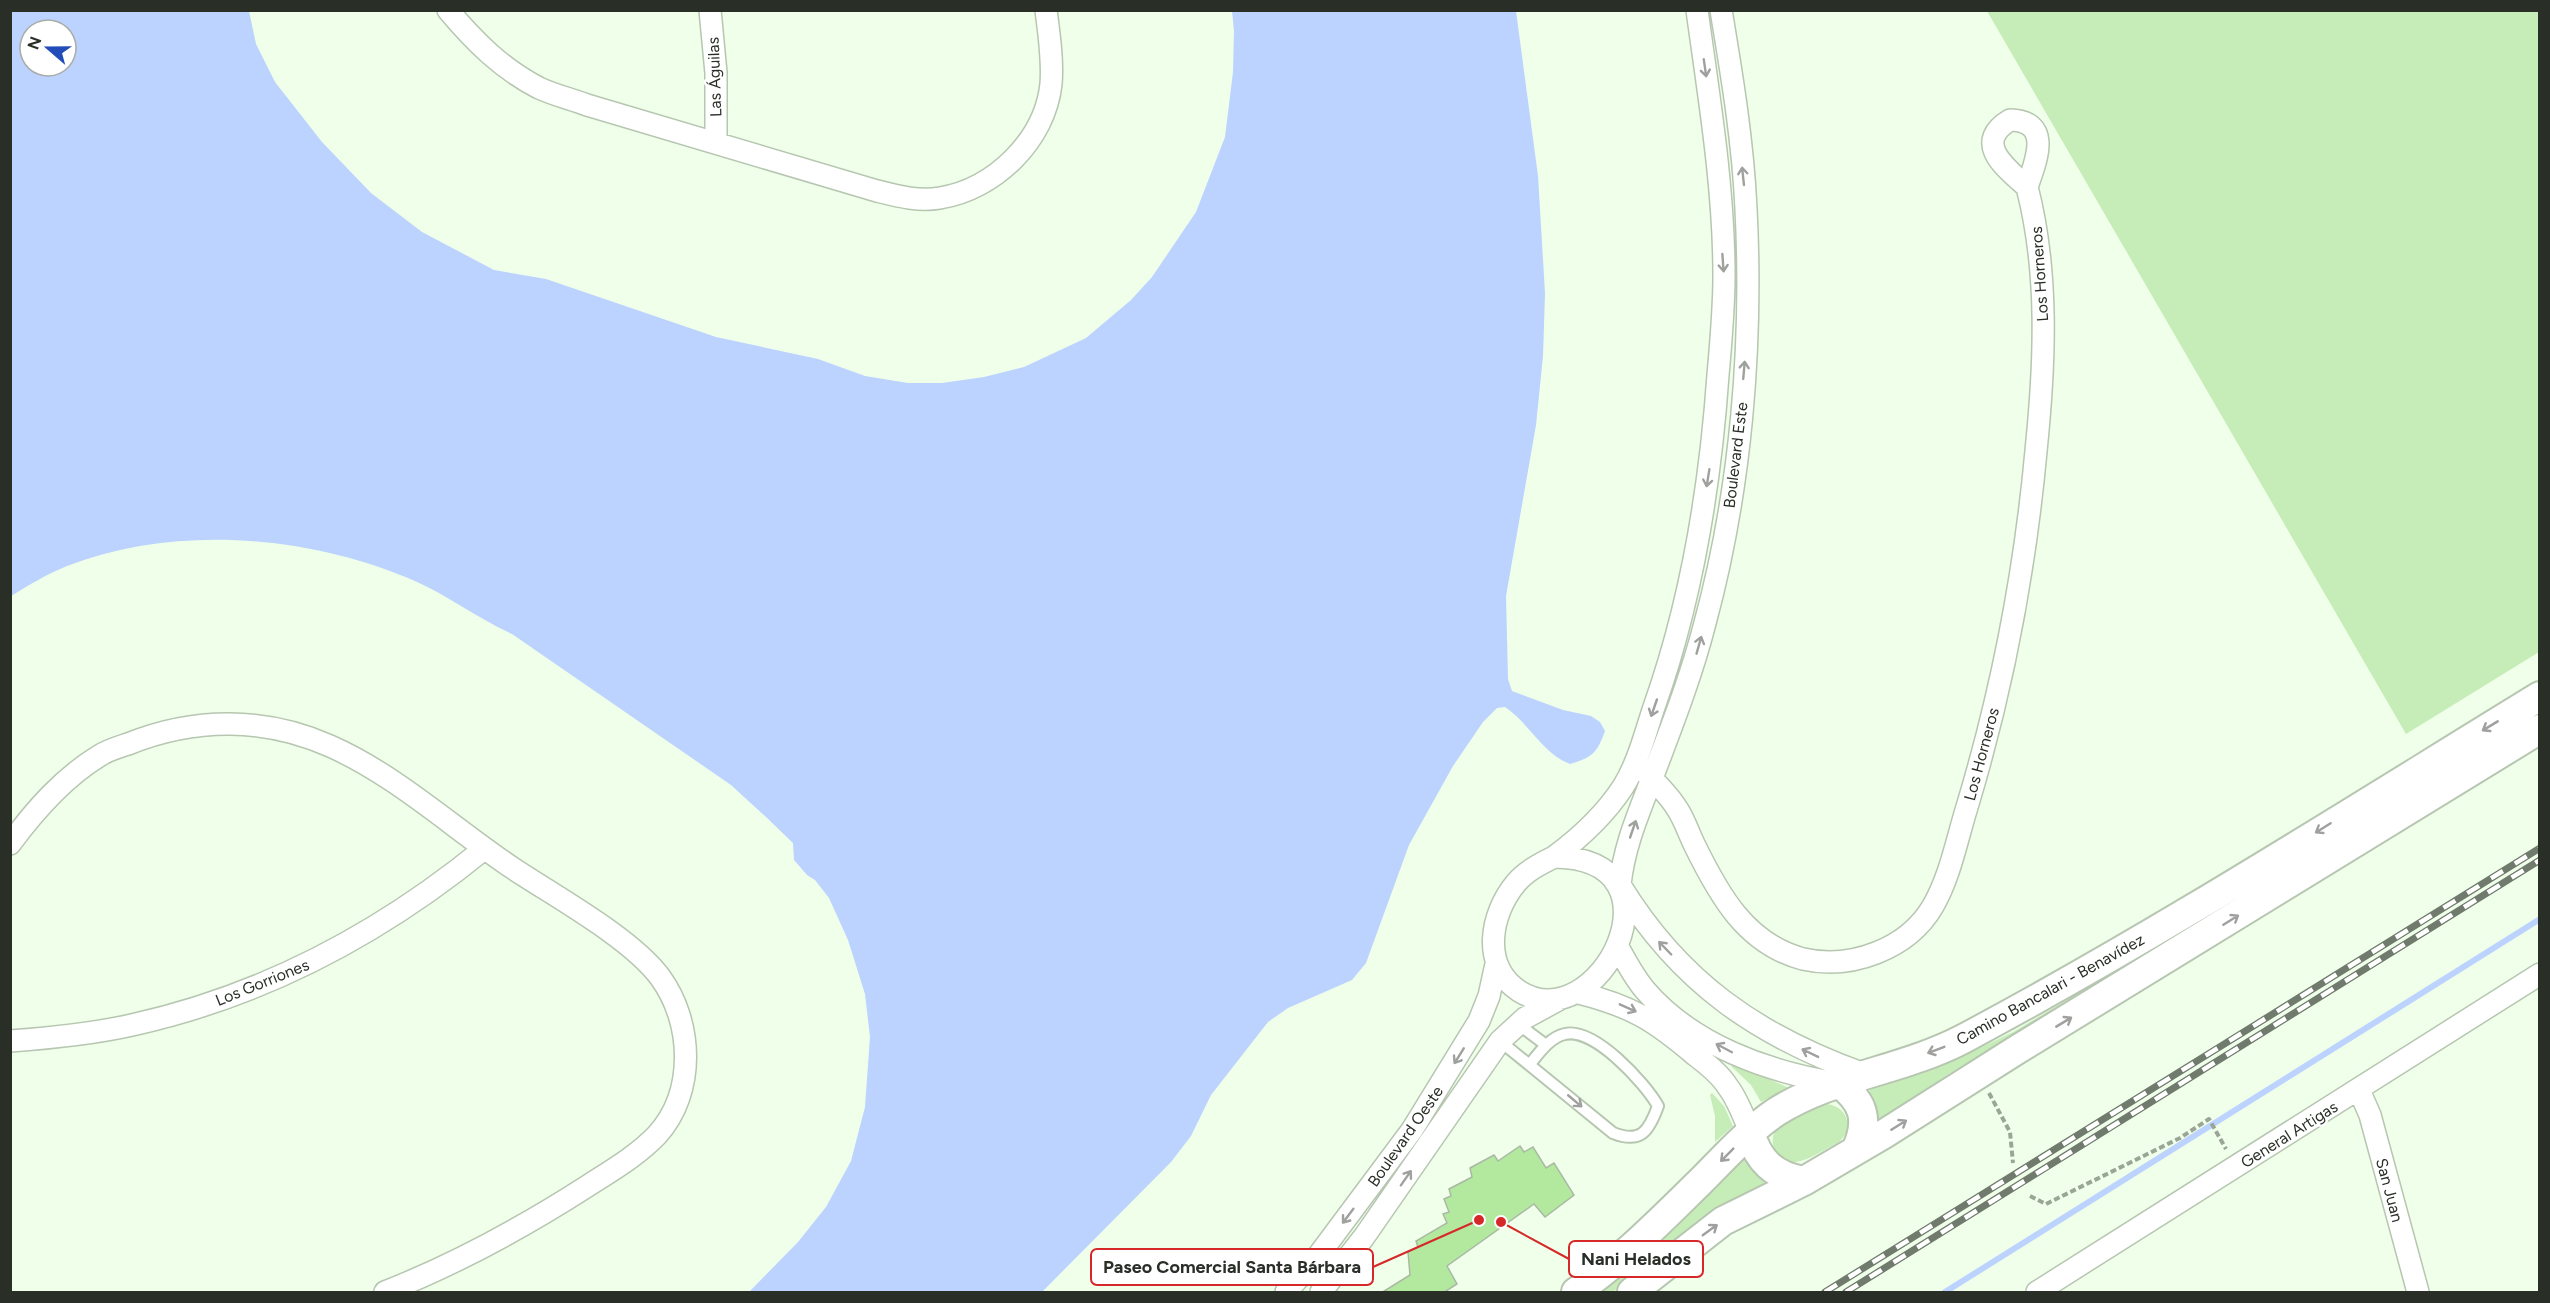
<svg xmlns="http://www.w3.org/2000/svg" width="2550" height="1303" font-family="Figtree,sans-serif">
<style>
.green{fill:#c6ecb7}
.water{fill:#bcd2ff;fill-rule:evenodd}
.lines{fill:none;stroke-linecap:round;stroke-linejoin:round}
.stream{stroke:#bcd2ff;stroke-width:6}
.building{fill:#b3e89f;stroke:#aab9a5;stroke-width:1.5}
.lane-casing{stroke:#b6c6b1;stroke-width:14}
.street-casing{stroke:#b6c6b1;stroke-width:24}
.secondary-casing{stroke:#b6c6b1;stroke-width:32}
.path{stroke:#9aa595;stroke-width:4;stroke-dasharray:6 3;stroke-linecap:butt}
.lane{stroke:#fff;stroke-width:10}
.street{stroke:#fff;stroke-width:21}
.secondary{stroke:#fff;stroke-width:28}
.rail-casing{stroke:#707a6d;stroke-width:7}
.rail{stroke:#fff;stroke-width:4.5;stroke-dasharray:14;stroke-linecap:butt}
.oneway{stroke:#9fa19e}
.labels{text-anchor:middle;stroke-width:5;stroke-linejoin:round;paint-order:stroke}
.street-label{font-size:16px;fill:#292f27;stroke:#fff}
.leader{fill:none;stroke:#d62828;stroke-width:2}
.callout-dot{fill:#d62828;stroke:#fff;stroke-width:2}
.callout{fill:#fff;stroke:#d62828;stroke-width:2}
.callout-label{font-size:18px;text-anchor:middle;font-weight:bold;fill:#292f27}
</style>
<rect width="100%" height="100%" fill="#efffe9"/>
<!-- green -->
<path class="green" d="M1987,11H2539V652L2406,734Z
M2539,710V718L1947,1075L1881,1119C1873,1115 1867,1098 1870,1090L1940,1067L2013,1032L2238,899Z
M1734,1064L1787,1087L1788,1088L1761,1102L1751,1085L1731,1066Z
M1712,1093L1724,1106L1733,1126L1715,1142V1116L1710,1095Z
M1826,1104C1847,1106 1855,1127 1839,1142C1826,1148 1810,1160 1796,1162C1778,1165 1764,1140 1779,1127C1788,1119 1814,1107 1826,1104Z
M1743,1155L1764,1180V1186L1613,1292H1595Z"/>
<!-- water -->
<path class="water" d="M11,10L249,11L256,44L275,82L322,142L371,193L422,232L494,270L546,279L716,337L818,359L865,376L908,383H942L984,377L1024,367L1086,338L1131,300L1152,277L1196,212L1225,137L1233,72L1234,31L1232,11H1516L1538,176L1545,293L1543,356L1536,425L1506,596L1508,679L1512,691L1563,710L1591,716L1600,722L1605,731C1597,753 1593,757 1570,764C1542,753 1529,723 1505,707L1497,708L1483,722L1453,766L1409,845L1366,963L1352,980L1288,1008L1268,1022L1211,1095L1191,1136L1171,1162L1042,1292H749L798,1242L826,1207L851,1161L865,1107L870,1037L865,994L848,940L829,898L815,880L807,875L794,860L793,843L766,817L731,785L512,634C479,619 450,597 417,582C310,535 177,524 67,566C47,574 29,585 11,596ZM30,30H66V66H30Z"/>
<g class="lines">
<!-- stream -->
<path class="stream" d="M1945,1292L2540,919"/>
</g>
<!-- building -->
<path class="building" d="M1520,1146L1524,1152L1533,1147L1546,1168L1554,1163L1574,1195L1545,1217L1534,1204L1447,1266L1457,1284L1443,1293H1381L1410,1275L1408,1252L1418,1247L1416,1241L1447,1223L1443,1214L1449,1212L1444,1199L1451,1196L1449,1189L1472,1177L1470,1168L1494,1155L1498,1161Z"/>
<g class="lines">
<!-- lane casing -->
<g class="lane-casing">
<path id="lane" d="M1518,1024L1546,1045
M1500,1041L1613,1133C1641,1144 1649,1131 1658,1106C1645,1083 1594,1027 1565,1034C1550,1037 1539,1053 1530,1064"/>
</g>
<!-- street casing -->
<g class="street-casing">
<path id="street" d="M448,10C475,42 502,69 539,88C554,95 571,99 587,105L877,191C897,196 919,202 940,198C995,189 1045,140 1051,84C1053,60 1049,34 1046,10
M710,10L716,73V143
M1721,10C1732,76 1743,142 1746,209C1753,346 1741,490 1705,623C1692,674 1673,723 1654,773C1640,810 1624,845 1620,885C1680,983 1758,1036 1864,1074
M2010,120C2053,121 2036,161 2027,187C2006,168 1972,143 2010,120Z
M1635,763C1650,777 1667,792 1678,810C1685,821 1689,834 1695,846C1719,895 1746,944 1803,959C1851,970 1908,949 1933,906C1950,877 1957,839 1967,807C2002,691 2025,571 2036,451C2045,363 2049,272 2027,187
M10,844C35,810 63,778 99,756C108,750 119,747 128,744C195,717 265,717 330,746C396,775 454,829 514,869C556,897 631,938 660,977C693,1022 696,1092 657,1135C637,1156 609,1172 586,1187C522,1228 456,1264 385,1292
M1554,857C1581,837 1604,816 1623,787C1638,763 1645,734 1654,707C1692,600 1710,489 1718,375C1721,342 1724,309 1724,276C1724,187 1709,98 1697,10
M1554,857C1692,858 1598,1042 1519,991C1481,966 1490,914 1516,883C1526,871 1540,864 1554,857Z
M1618,947C1626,962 1634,977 1645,990C1692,1045 1768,1072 1837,1083
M1579,993C1631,1006 1654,1020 1695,1055C1707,1064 1720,1074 1728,1087C1738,1100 1744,1117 1750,1132
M10,1041C51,1038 92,1034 132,1025C263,996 381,933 484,849
M2359,1090L2370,1115L2418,1292
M1286,1292L1315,1260L1412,1130L1479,1021L1489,996L1496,964
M1321,1292L1364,1237L1500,1041L1525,1018L1558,1000
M2037,1292L2540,974"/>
</g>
<!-- secondary casing -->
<g class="secondary-casing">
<path id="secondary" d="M1839,1083C1864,1102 1869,1120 1857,1148
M1750,1132C1758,1161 1774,1176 1804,1181
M1576,1292C1622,1260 1660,1221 1700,1182C1724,1158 1748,1131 1776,1112C1833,1076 1904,1070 1963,1039C2160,934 2349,813 2540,696
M1632,1292L1723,1221L1804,1181L1884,1134L2015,1051L2540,729"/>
</g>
<!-- path -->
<path class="path" d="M1989,1093L2010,1132L2013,1163
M2030,1196L2046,1204L2180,1138L2209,1119L2226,1149"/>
<!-- lane -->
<use href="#lane" class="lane"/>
<!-- street -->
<use href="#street" class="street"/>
<!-- secondary -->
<use href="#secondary" class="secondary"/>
<!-- rail casing -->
<g class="rail-casing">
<path id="rail" d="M1825,1292L2540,848
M1846,1292L2540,860"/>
</g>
<!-- rail -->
<use href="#rail" class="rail"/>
</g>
<!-- one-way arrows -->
<defs><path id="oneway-shaft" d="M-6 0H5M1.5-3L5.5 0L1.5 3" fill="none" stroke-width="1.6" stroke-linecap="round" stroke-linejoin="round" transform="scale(1.5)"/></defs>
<g class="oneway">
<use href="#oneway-shaft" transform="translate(1705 68) rotate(82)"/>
<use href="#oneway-shaft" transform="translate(1743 176) rotate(-96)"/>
<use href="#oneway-shaft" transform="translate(1723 263) rotate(86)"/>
<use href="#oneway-shaft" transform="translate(1744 370) rotate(-85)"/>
<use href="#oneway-shaft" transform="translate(1708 478) rotate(99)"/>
<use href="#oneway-shaft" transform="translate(1699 645) rotate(-74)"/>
<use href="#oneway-shaft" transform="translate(1654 708) rotate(109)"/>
<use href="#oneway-shaft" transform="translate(2490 726) rotate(149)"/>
<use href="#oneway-shaft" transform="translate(2323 828) rotate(148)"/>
<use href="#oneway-shaft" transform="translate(1633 829) rotate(-71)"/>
<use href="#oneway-shaft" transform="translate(2231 920) rotate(-32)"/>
<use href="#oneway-shaft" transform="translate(1665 948) rotate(-134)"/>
<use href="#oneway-shaft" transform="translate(1628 1008) rotate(24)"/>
<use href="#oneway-shaft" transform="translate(2064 1022) rotate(-31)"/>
<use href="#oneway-shaft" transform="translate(1724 1048) rotate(-152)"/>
<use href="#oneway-shaft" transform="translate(1936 1050) rotate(159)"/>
<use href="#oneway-shaft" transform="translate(1810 1053) rotate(-154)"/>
<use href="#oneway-shaft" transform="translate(1459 1056) rotate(122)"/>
<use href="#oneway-shaft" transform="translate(1575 1101) rotate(40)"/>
<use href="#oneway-shaft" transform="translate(1899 1125) rotate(-32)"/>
<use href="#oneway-shaft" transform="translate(1727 1155) rotate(135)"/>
<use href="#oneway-shaft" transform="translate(1406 1178) rotate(-55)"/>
<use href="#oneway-shaft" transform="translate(1348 1216) rotate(127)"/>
<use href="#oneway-shaft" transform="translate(1710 1230) rotate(-36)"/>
</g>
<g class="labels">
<!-- street labels -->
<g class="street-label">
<text transform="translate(714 77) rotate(-92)" y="6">Las Águilas</text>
<text transform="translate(2039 274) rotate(-94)" y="6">Los Horneros</text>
<text transform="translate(1735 455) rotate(-83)" y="6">Boulevard Este</text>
<text transform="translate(1981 754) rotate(-75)" y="6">Los Horneros</text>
<text transform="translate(262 982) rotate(-22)" y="6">Los Gorriones</text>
<text transform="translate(2050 989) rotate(-29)" y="6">Camino Bancalari - Benavídez</text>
<text transform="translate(2289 1134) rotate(-32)" y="6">General Artigas</text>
<text transform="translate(1405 1136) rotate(-55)" y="6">Boulevard Oeste</text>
<text transform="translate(2390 1190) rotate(75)" y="6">San Juan</text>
</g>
</g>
<!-- callouts -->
<path class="leader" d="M1501 1222L1569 1259M1479 1220L1373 1267"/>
<g class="callout-dot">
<circle cx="1501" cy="1222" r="6"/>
<circle cx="1479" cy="1220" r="6"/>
</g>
<g class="callout">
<rect x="1569" y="1241" width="134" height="36" rx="6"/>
<rect x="1091" y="1249" width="282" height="36" rx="6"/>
</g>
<g class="callout-label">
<text x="1636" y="1265">Nani Helados</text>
<text x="1232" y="1273">Paseo Comercial Santa Bárbara</text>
</g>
<!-- border -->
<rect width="2550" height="1303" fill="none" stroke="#292f27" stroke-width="24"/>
<!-- north arrow -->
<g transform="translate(48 48) rotate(290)"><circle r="28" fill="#ffffff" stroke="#a9aca9" stroke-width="1.5"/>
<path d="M0-4.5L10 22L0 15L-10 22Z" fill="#224cba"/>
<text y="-9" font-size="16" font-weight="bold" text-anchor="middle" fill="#292f27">N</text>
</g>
</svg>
